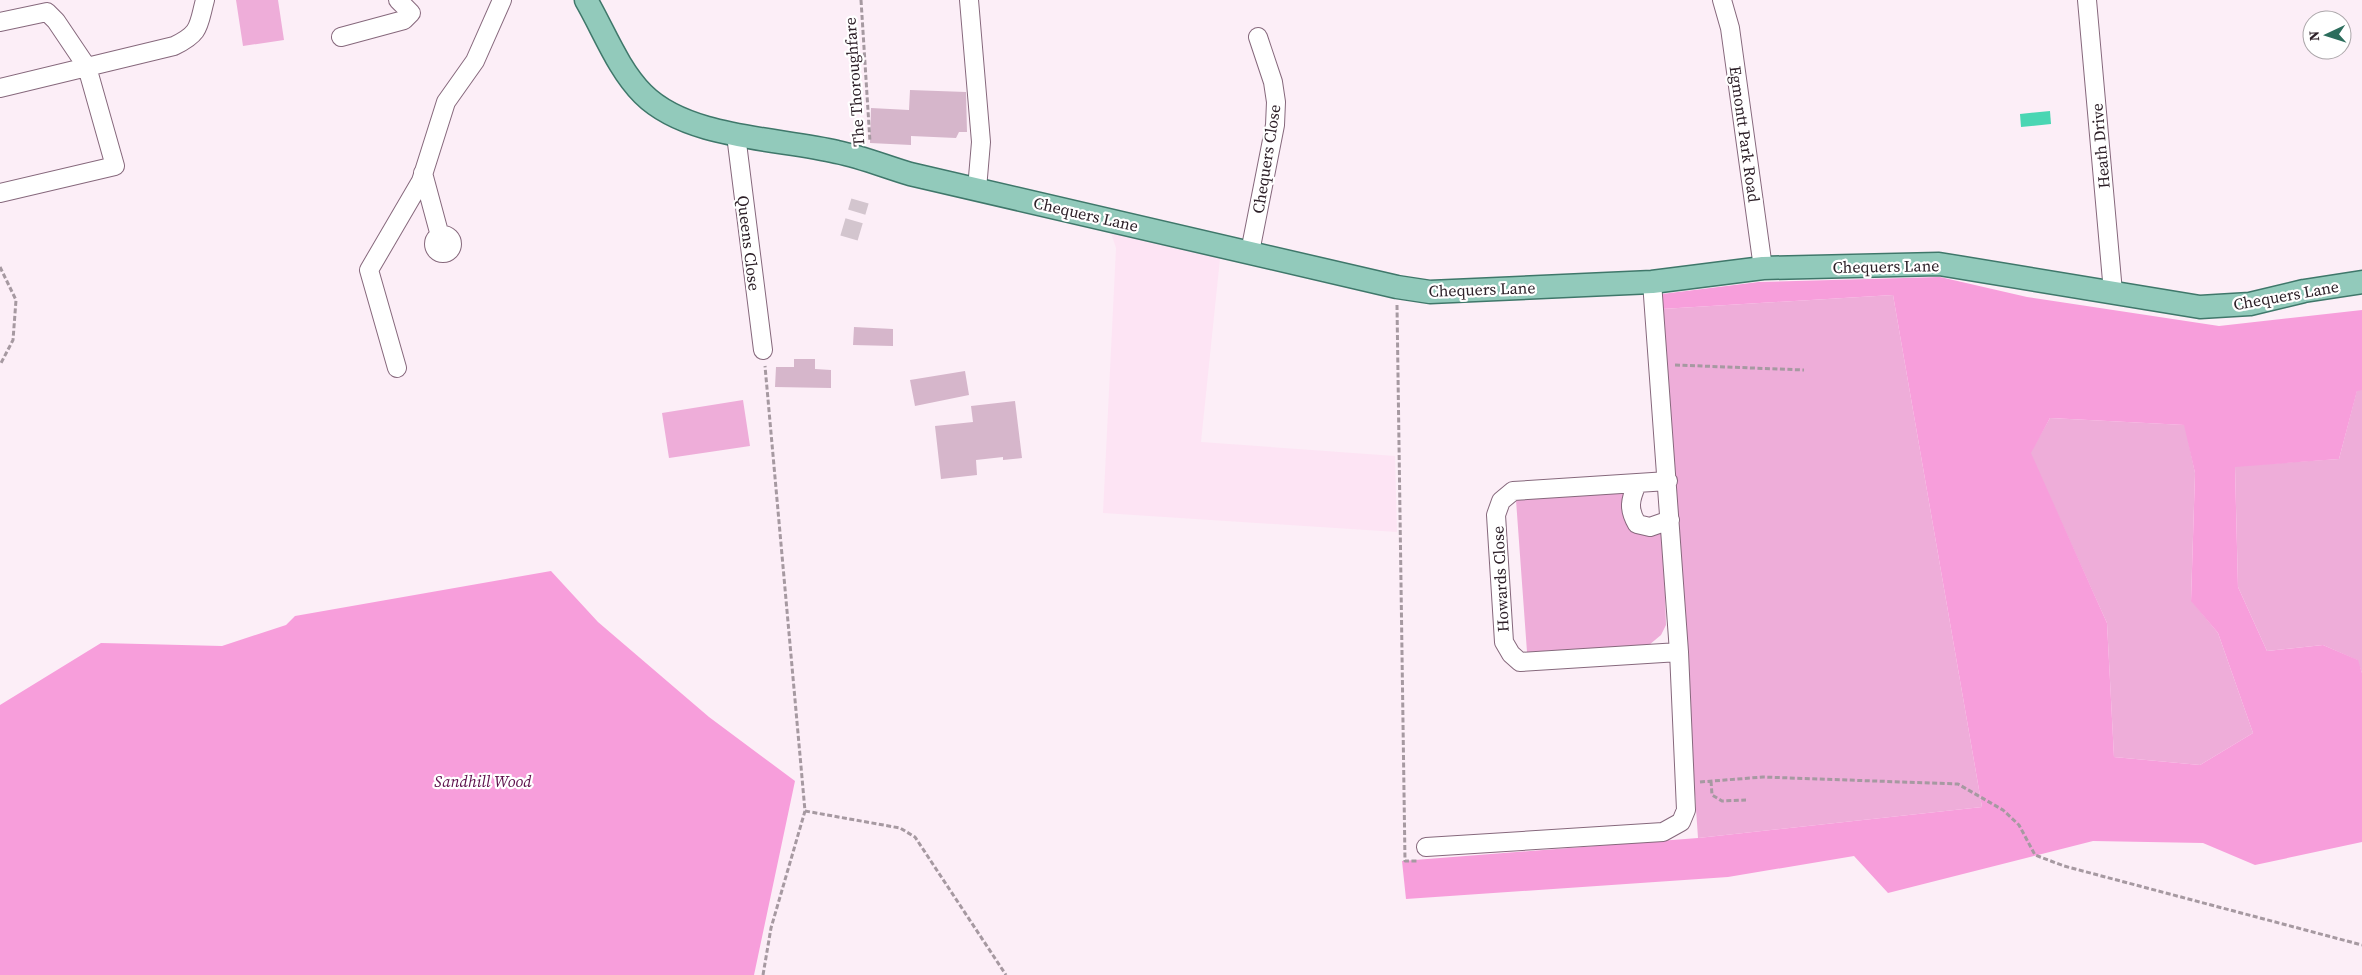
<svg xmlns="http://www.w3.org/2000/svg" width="2362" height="975" font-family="'Source Serif 4',serif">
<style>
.built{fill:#fde4f4}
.green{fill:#eeadd9}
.forest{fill:#f79edb;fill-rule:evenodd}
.water{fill:#4ad6b3}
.building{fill:#d6b6cb}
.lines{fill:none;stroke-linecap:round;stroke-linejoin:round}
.minor-tunnel{stroke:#d3c5ce;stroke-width:18;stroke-dasharray:18 9;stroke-linecap:butt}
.minor-casing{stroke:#86687c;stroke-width:20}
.major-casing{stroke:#3f776a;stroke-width:25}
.path{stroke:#a699a1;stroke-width:3;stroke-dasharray:5 2.5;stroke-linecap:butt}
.minor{stroke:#fff;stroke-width:18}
.major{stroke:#92cabb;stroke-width:22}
.labels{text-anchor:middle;stroke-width:4.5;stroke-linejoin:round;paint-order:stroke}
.street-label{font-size:16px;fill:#2d2028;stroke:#fff}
.park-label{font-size:16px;font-style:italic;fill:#5c0e4a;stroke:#fff}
</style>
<rect width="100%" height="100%" fill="#fceef7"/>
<!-- built -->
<path class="built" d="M1108,224L1221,249L1201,442L1395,456L1397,532L1103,513L1116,248Z"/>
<!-- green -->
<path class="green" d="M236,0H278L284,40L243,46Z
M1893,295L1982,807L1698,838L1662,309Z
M2357,390H2362V673L2357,660L2323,645L2267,651L2238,587L2235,466L2339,459Z
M743,400L750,446L669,458L662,413Z
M2050,418L2185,425L2195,473L2191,600L2218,633L2253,733L2200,765L2114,757L2107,623L2030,453Z
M1624,491V518C1636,530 1645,534 1663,533L1666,625L1661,635L1649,645L1527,652L1516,500Z"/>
<!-- forest -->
<path class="forest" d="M1940,277L2027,297L2219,326L2362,310V390L2357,391L2339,459L2235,467L2238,587L2267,651L2323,645L2358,660L2362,673V842L2255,865L2203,843L2093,841L1888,893L1854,856L1728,877L1406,899L1402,861L1698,838L1982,807L1893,295L1662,309V294L1759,282ZM2050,418L2184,425L2195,473L2191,601L2218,633L2253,733L2200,765L2114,757L2107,623L2031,453Z
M551,571L598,622L709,717L795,781L754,975H0V705L101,643L222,646L286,625L295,616Z"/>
<!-- water -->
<path class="water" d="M2050,111L2051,124L2021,127L2020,114Z"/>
<!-- building -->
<path class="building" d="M910,90L966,92L967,132H959L956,138L911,136V145L870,143L871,108L909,110Z
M854,327L893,329V346L853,345Z
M794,359H815V369L831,370V388L775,387L776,367H794Z
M965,371L969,395L915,406L910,380Z
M1015,401L1022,458L1003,460V457L976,460L977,475L941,479L935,426L973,422L971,406Z"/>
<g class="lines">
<!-- minor-tunnel -->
<path class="minor-tunnel" d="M849,238L860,201"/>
<!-- minor casing -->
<g class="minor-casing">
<path id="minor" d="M969,0L981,142L977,189
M1722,0L1730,28L1763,268
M2087,0L2113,292
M0,22L47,12L56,21L87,67L0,88
M341,37L404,20L411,13L398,0
M736,135L763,350
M423,173L440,236
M0,193L115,166L87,67L174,46C201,33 198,26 205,0
M434 244a9 9 0 1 1 18 0a9 9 0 1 1-18 0Z
M1250,252L1275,125L1276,102L1273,82L1258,37
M397,368L369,270L421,181L446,102L475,61L502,0
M1668,481L1513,491L1501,501L1496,515L1504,642L1511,654L1520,662L1679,652
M1637,484C1630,500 1628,509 1637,524L1650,527L1670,520
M1426,847L1663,832L1681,822L1686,810L1679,652L1652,282"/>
</g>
<!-- major casing -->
<g class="major-casing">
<path id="major" d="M586,0C604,31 618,69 643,94C688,139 779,138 837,152C862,157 886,167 910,174L1397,287L1430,292L1652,282L1763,268L1939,264L2200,307L2250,304L2304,291L2362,282"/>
</g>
<!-- path -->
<path class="path" d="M861,0L870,142
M0,267L16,300L13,340L0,365
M1397,305L1405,861H1417
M1675,365L1804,370
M1711,781L1712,795L1722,801L1746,800
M1700,782L1763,777L1958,784L2003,810L2019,825L2035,855L2064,866L2362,945
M805,811L900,828L915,837L1006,975
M763,975L771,928L805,811L765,366"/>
<!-- minor -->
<use href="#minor" class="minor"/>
<!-- major -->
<use href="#major" class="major"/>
</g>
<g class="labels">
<!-- street labels -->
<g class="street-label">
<text transform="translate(854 82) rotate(-94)" y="6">The Thoroughfare</text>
<text transform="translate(1745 134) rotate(82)" y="6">Egmontt Park Road</text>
<text transform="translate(2100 146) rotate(-95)" y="6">Heath Drive</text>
<text transform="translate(1266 159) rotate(-81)" y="6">Chequers Close</text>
<text transform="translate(1086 214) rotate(13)" y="6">Chequers Lane</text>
<text transform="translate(749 243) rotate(83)" y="6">Queens Close</text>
<text transform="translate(1886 266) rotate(-1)" y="6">Chequers Lane</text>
<text transform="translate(1482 289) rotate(-2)" y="6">Chequers Lane</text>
<text transform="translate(2286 295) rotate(-10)" y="6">Chequers Lane</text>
<text transform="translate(1500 579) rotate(-93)" y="6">Howards Close</text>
</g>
<!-- park labels -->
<g class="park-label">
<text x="483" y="787">Sandhill Wood</text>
</g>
</g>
<!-- north arrow -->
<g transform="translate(2327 35) rotate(266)"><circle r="24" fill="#ffffff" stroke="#aba6a9"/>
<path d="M0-4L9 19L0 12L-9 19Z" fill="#2c6d5c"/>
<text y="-8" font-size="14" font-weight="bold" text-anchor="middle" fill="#2d2028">N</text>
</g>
</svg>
